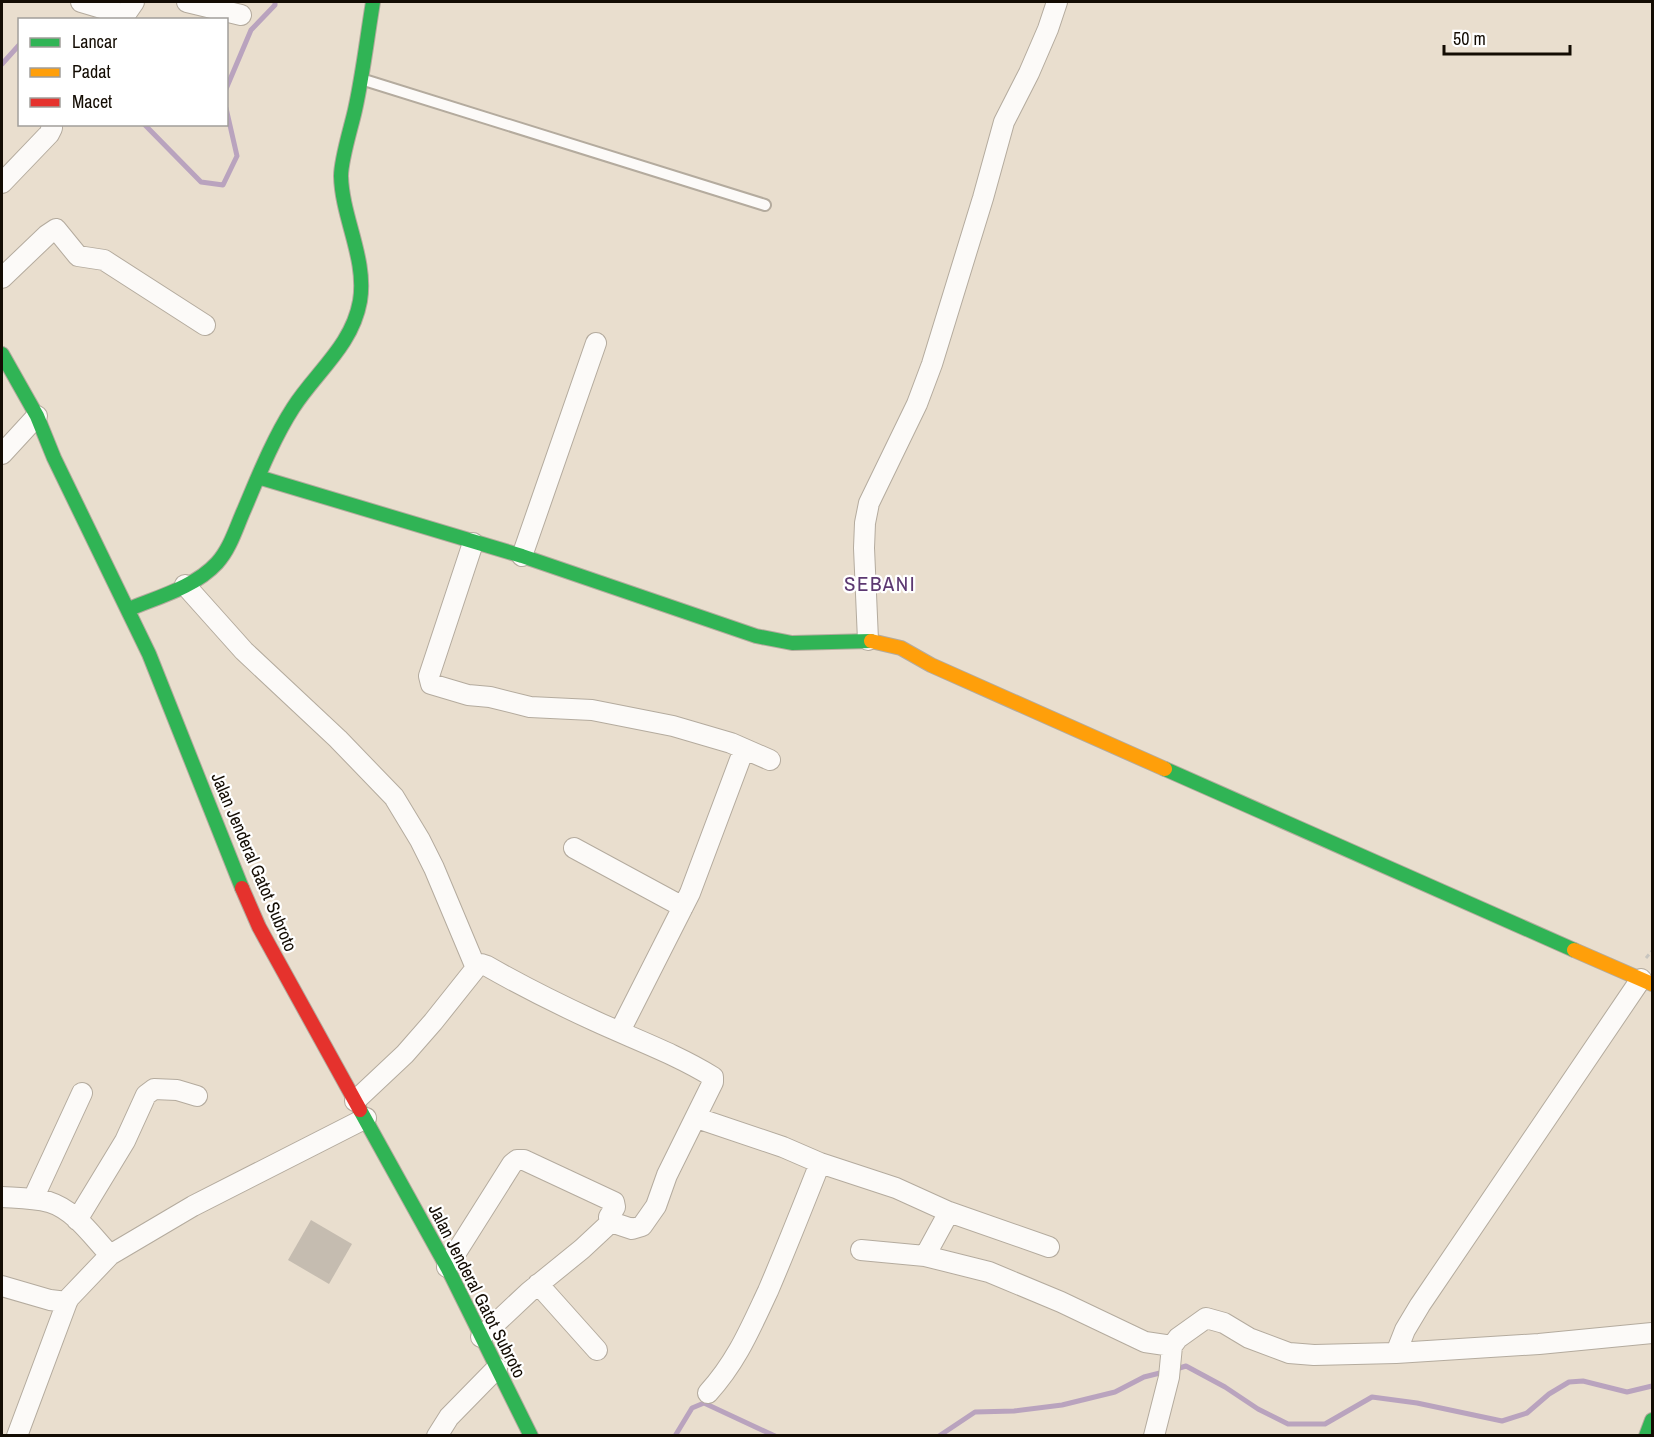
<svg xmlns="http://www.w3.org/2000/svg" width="1654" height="1437" font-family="'Archivo Narrow',sans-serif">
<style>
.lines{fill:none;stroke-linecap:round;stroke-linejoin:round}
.stream{stroke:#b9a3be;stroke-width:5}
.building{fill:#c5bcb0}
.lane-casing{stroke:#b4ab9e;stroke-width:14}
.street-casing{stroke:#b4ab9e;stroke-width:22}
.fast-casing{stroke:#b4ab9e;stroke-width:16}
.slow-casing{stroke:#b4ab9e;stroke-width:16}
.jam-casing{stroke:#b4ab9e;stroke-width:16}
.path{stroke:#c8c5bf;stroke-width:3;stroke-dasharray:4.5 3;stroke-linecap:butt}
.lane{stroke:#fcfaf8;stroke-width:10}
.street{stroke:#fcfaf8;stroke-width:20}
.fast{stroke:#30b455;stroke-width:14}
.slow{stroke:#ff9f0a;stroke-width:14}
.jam{stroke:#e5322d;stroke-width:14}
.labels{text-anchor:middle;stroke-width:4.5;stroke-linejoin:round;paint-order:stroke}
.street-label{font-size:18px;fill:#130c03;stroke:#fff}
.quarter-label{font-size:21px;letter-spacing:1.5px;fill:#5c3871;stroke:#fff}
</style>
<rect width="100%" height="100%" fill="#e9dece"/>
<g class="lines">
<!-- stream -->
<path class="stream" d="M2,64L20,44
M226,89L251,30L275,5V2
M144,124L201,182L223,185L237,156L226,108
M1173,1370L1186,1366L1225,1387L1258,1409L1288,1424H1325L1372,1397L1417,1403L1502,1421L1527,1413L1549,1394L1569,1382L1583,1381L1627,1392L1652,1386
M675,1436L692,1408L704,1403L775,1436
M939,1436L975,1412L1014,1411L1062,1405L1115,1392L1144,1377L1164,1372"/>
</g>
<!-- building -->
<path class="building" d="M311,1220L352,1244L329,1284L288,1260Z"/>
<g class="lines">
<!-- lane casing -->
<g class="lane-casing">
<path id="lane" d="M361,79L765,205"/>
</g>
<!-- street casing -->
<g class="street-casing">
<path id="street" d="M81,2L125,15L134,2
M187,2L241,15
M2,183L49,134L52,128L51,124
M2,278L47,235L56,229L78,256L104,260L205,325
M2,454L37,416
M473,543L429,676L431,684L468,695L490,697L530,707L592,710L673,726L731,743L770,760
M522,556L596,343
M185,585L244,651L338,739L394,797L420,840L434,868L476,968
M868,640L864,548L865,523L869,503L917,404L932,364L983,198L1004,122L1029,73L1048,29L1057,2
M574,848L683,907
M620,1031L690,893L744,749
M355,1101L405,1054L433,1022L476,968L481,964L487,966C522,986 558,1004 595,1021C634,1039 676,1054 713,1077V1082L667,1175L656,1206L642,1226L632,1229L611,1222L609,1217L615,1207L614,1202L524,1160H517L512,1164L447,1267
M697,1118L783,1147L820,1163L896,1188L949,1212L1049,1247
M2,1197C17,1198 34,1198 49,1202C75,1210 92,1236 110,1255
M33,1199L82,1093
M77,1220L125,1141L146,1095L154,1089L177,1090L197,1096
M861,1250L925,1256L989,1272L1061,1302L1145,1342L1172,1346L1178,1338L1206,1318L1224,1323L1249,1338L1289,1353L1314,1355L1396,1353L1539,1344L1652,1333
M925,1256L949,1212
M538,1284L597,1350
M2,1286L50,1300L67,1302L69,1298L110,1255L193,1206L366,1118
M481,1337L529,1292L582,1249L611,1222
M1396,1353L1405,1330L1420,1305L1641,979
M708,1393C737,1361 750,1329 768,1291C786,1249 803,1206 820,1163
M17,1436L67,1302
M437,1436L449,1417L497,1368
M1154,1436L1169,1377L1172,1346"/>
</g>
<!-- fast casing -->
<g class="fast-casing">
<path id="fast" d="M2,354L37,416L54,458L149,654L242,888
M258,477L522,556L756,636L792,643L871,641
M129,609C158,597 195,587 217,563C230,549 236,528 244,510C258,477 273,439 293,408C316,372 352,346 360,301C367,259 342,218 341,176C341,159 351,128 355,110C363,74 367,38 373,2
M1165,769L1574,950
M360,1110L447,1267L531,1436
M1646,1436L1652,1420"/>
</g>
<!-- slow casing -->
<g class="slow-casing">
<path id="slow" d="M871,641L901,648L931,665L1165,769
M1574,950L1652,984"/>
</g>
<!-- jam casing -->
<g class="jam-casing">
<path id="jam" d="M242,888L259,927L360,1110"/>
</g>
<!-- path -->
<path class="path" d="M1646,958L1652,951"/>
<!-- lane -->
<use href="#lane" class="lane"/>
<!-- street -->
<use href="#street" class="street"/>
<!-- fast -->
<use href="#fast" class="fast"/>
<!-- slow -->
<use href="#slow" class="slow"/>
<!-- jam -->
<use href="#jam" class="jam"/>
</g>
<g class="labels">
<!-- street labels -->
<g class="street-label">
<text transform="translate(254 862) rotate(67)" y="6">Jalan Jenderal Gatot Subroto</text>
<text transform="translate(477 1291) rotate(63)" y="6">Jalan Jenderal Gatot Subroto</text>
</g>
<!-- quarter labels -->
<g class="quarter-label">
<text x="880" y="591">SEBANI</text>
</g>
</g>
<!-- border -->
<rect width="1654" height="1437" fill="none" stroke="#130c03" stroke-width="6"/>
<!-- legend -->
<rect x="18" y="18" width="210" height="108" fill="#ffffff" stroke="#a19e9a" stroke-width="1.5"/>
<rect x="30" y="38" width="30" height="9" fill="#30b455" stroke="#a19e9a" stroke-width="1.5"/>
<text x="72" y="48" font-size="18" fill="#130c03">Lancar</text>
<rect x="30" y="68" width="30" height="9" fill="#ff9f0a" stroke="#a19e9a" stroke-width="1.5"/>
<text x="72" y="78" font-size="18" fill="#130c03">Padat</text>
<rect x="30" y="98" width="30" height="9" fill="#e5322d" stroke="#a19e9a" stroke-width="1.5"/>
<text x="72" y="108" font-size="18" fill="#130c03">Macet</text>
<!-- scale -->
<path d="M1444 45v9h126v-9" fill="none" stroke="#130c03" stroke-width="3"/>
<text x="1453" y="45" font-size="18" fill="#130c03" stroke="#ffffff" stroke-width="4.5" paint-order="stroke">50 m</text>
</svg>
